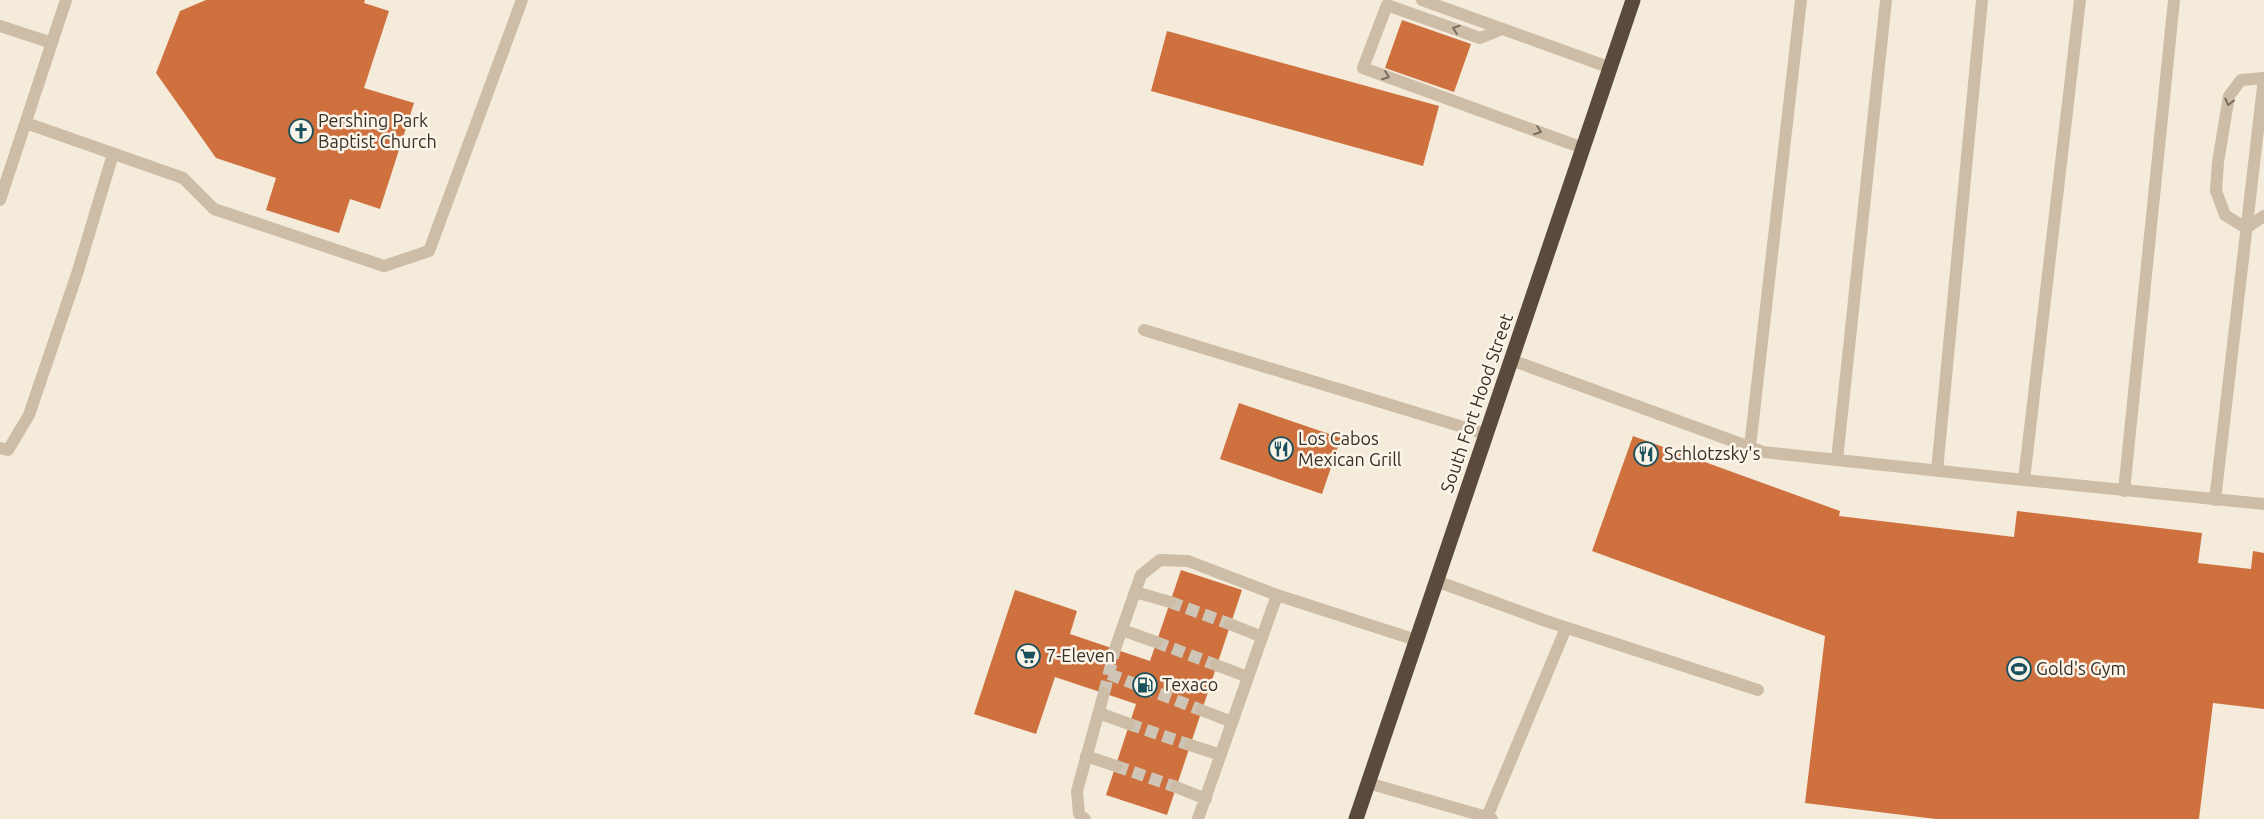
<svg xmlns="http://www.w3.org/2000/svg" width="2264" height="819" font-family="Ubuntu,sans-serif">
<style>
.building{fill:#ce713e}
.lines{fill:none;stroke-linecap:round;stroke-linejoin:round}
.minor-tunnel{stroke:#cec5b7;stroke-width:12;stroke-dasharray:12 6;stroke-linecap:butt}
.minor{stroke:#cdbca6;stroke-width:12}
.highway{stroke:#5a4a3e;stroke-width:15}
.oneway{stroke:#7b6e60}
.labels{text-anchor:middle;stroke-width:5;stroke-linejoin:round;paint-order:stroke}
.poi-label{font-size:18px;fill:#382f27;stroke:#fbf4e8;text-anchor:start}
.street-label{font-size:18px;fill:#382f27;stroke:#fbf4e8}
</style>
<rect width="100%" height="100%" fill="#f4ebdb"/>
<!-- building -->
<path class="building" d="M206,0H365L364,3L389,11L364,88L414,103L380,209L350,199L339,233L266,210L276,178L216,158L156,73L180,11Z
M1402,20L1471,44L1454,92L1385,68Z
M1167,31L1439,106L1423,166L1151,91Z
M1239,403L1341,438L1322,494L1220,459Z
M1633,436L1840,511L1839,516L2014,537L2017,511L2202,533L2198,563L2251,569L2253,551L2264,553V709L2213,703L2199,819H1936L1805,803L1825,636L1592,551Z
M1181,570L1242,590L1167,815L1106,795L1136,704L1055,677L1036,734L974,714L1015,590L1077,611L1070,634L1150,661Z"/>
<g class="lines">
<!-- minor-tunnel -->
<path class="minor-tunnel" d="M1170,602L1230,624
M1156,642L1216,665
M1109,674L1201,710
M1104,693L1115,649
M1129,724L1190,745
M1116,766L1176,787"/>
<!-- minor -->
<path class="minor" d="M1422,0L1611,68
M0,26L52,43
M1502,29L1480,38L1387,5L1363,68L1583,148
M26,123L183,178L214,209L384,266L429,251L522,0
M0,200L66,0
M2246,228L2225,215L2216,191L2218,162L2229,96L2241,80L2264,78
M2246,228L2264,216
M1144,330L1486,434
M1511,360L1763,452L2024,480L2080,0
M1750,447L1801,0
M0,448L8,450L29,415L77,274L113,154
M1837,460L1886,0
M1937,471L1982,0
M2024,480L2264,504
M2124,491L2174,0
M2215,500L2264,78
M1436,581L1546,621L1758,690
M1135,592L1170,602
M1230,624L1262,637
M1122,630L1156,642
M1115,649L1141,575L1160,560L1188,561L1277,595
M1216,665L1248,677
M1201,710L1232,722
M1099,713L1129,724
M1190,745L1221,755
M1086,756L1116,766
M1368,783L1487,817V819
M1176,787L1206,799
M1085,819L1079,814L1077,791L1104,693
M1198,819L1277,595L1416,640
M1492,819L1487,817L1566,628"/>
<!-- highway -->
<path class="highway" d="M1356,819L1633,0"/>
</g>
<!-- one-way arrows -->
<defs><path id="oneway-chevron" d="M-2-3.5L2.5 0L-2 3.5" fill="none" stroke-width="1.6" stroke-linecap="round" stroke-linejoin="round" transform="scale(1.25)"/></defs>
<g class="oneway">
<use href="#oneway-chevron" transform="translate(1456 29) rotate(-161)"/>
<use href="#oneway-chevron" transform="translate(1386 76) rotate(20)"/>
<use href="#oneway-chevron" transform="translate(2229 102) rotate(104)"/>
<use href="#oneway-chevron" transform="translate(1538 131) rotate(20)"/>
</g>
<!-- icons -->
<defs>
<g id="church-ring" transform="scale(1.25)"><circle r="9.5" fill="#fbf4e8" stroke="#1a515d" stroke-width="1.5"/><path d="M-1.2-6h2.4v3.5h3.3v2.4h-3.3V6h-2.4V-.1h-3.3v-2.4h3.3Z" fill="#1a515d"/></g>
<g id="restaurant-ring" transform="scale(1.25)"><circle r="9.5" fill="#fbf4e8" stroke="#1a515d" stroke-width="1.5"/><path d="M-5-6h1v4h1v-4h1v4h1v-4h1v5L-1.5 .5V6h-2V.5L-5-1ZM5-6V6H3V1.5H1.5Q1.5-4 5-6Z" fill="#1a515d"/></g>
<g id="supermarket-ring" transform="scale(1.25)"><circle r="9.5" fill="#fbf4e8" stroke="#1a515d" stroke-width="1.5"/><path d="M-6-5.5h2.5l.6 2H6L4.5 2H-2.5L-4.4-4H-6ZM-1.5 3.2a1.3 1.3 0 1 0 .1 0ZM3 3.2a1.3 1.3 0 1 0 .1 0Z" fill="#1a515d"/></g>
<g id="stadium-ring" transform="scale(1.25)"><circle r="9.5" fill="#fbf4e8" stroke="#1a515d" stroke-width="1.5"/><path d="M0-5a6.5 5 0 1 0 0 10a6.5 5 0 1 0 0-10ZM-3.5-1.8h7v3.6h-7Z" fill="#1a515d"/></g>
<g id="fuel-ring" transform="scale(1.25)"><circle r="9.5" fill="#fbf4e8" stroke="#1a515d" stroke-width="1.5"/><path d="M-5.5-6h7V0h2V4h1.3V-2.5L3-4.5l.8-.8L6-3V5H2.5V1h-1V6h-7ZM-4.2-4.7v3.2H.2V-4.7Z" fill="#1a515d"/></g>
</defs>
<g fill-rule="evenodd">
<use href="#church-ring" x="301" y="131"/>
<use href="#restaurant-ring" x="1281" y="449"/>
<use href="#restaurant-ring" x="1646" y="454"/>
<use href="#supermarket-ring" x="1028" y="656"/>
<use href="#stadium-ring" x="2019" y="669"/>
<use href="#fuel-ring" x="1145" y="685"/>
</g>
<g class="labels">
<!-- poi labels -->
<g class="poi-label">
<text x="318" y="127">Pershing Park<tspan x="318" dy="21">Baptist Church</tspan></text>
<text x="1298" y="445">Los Cabos<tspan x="1298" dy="21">Mexican Grill</tspan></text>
<text x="1664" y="460">Schlotzsky's</text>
<text x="1046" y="662">7-Eleven</text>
<text x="2036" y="675">Gold's Gym</text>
<text x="1162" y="691">Texaco</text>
</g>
<!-- street labels -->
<g class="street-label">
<text transform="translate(1477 403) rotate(-71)" y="6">South Fort Hood Street</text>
</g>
</g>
</svg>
